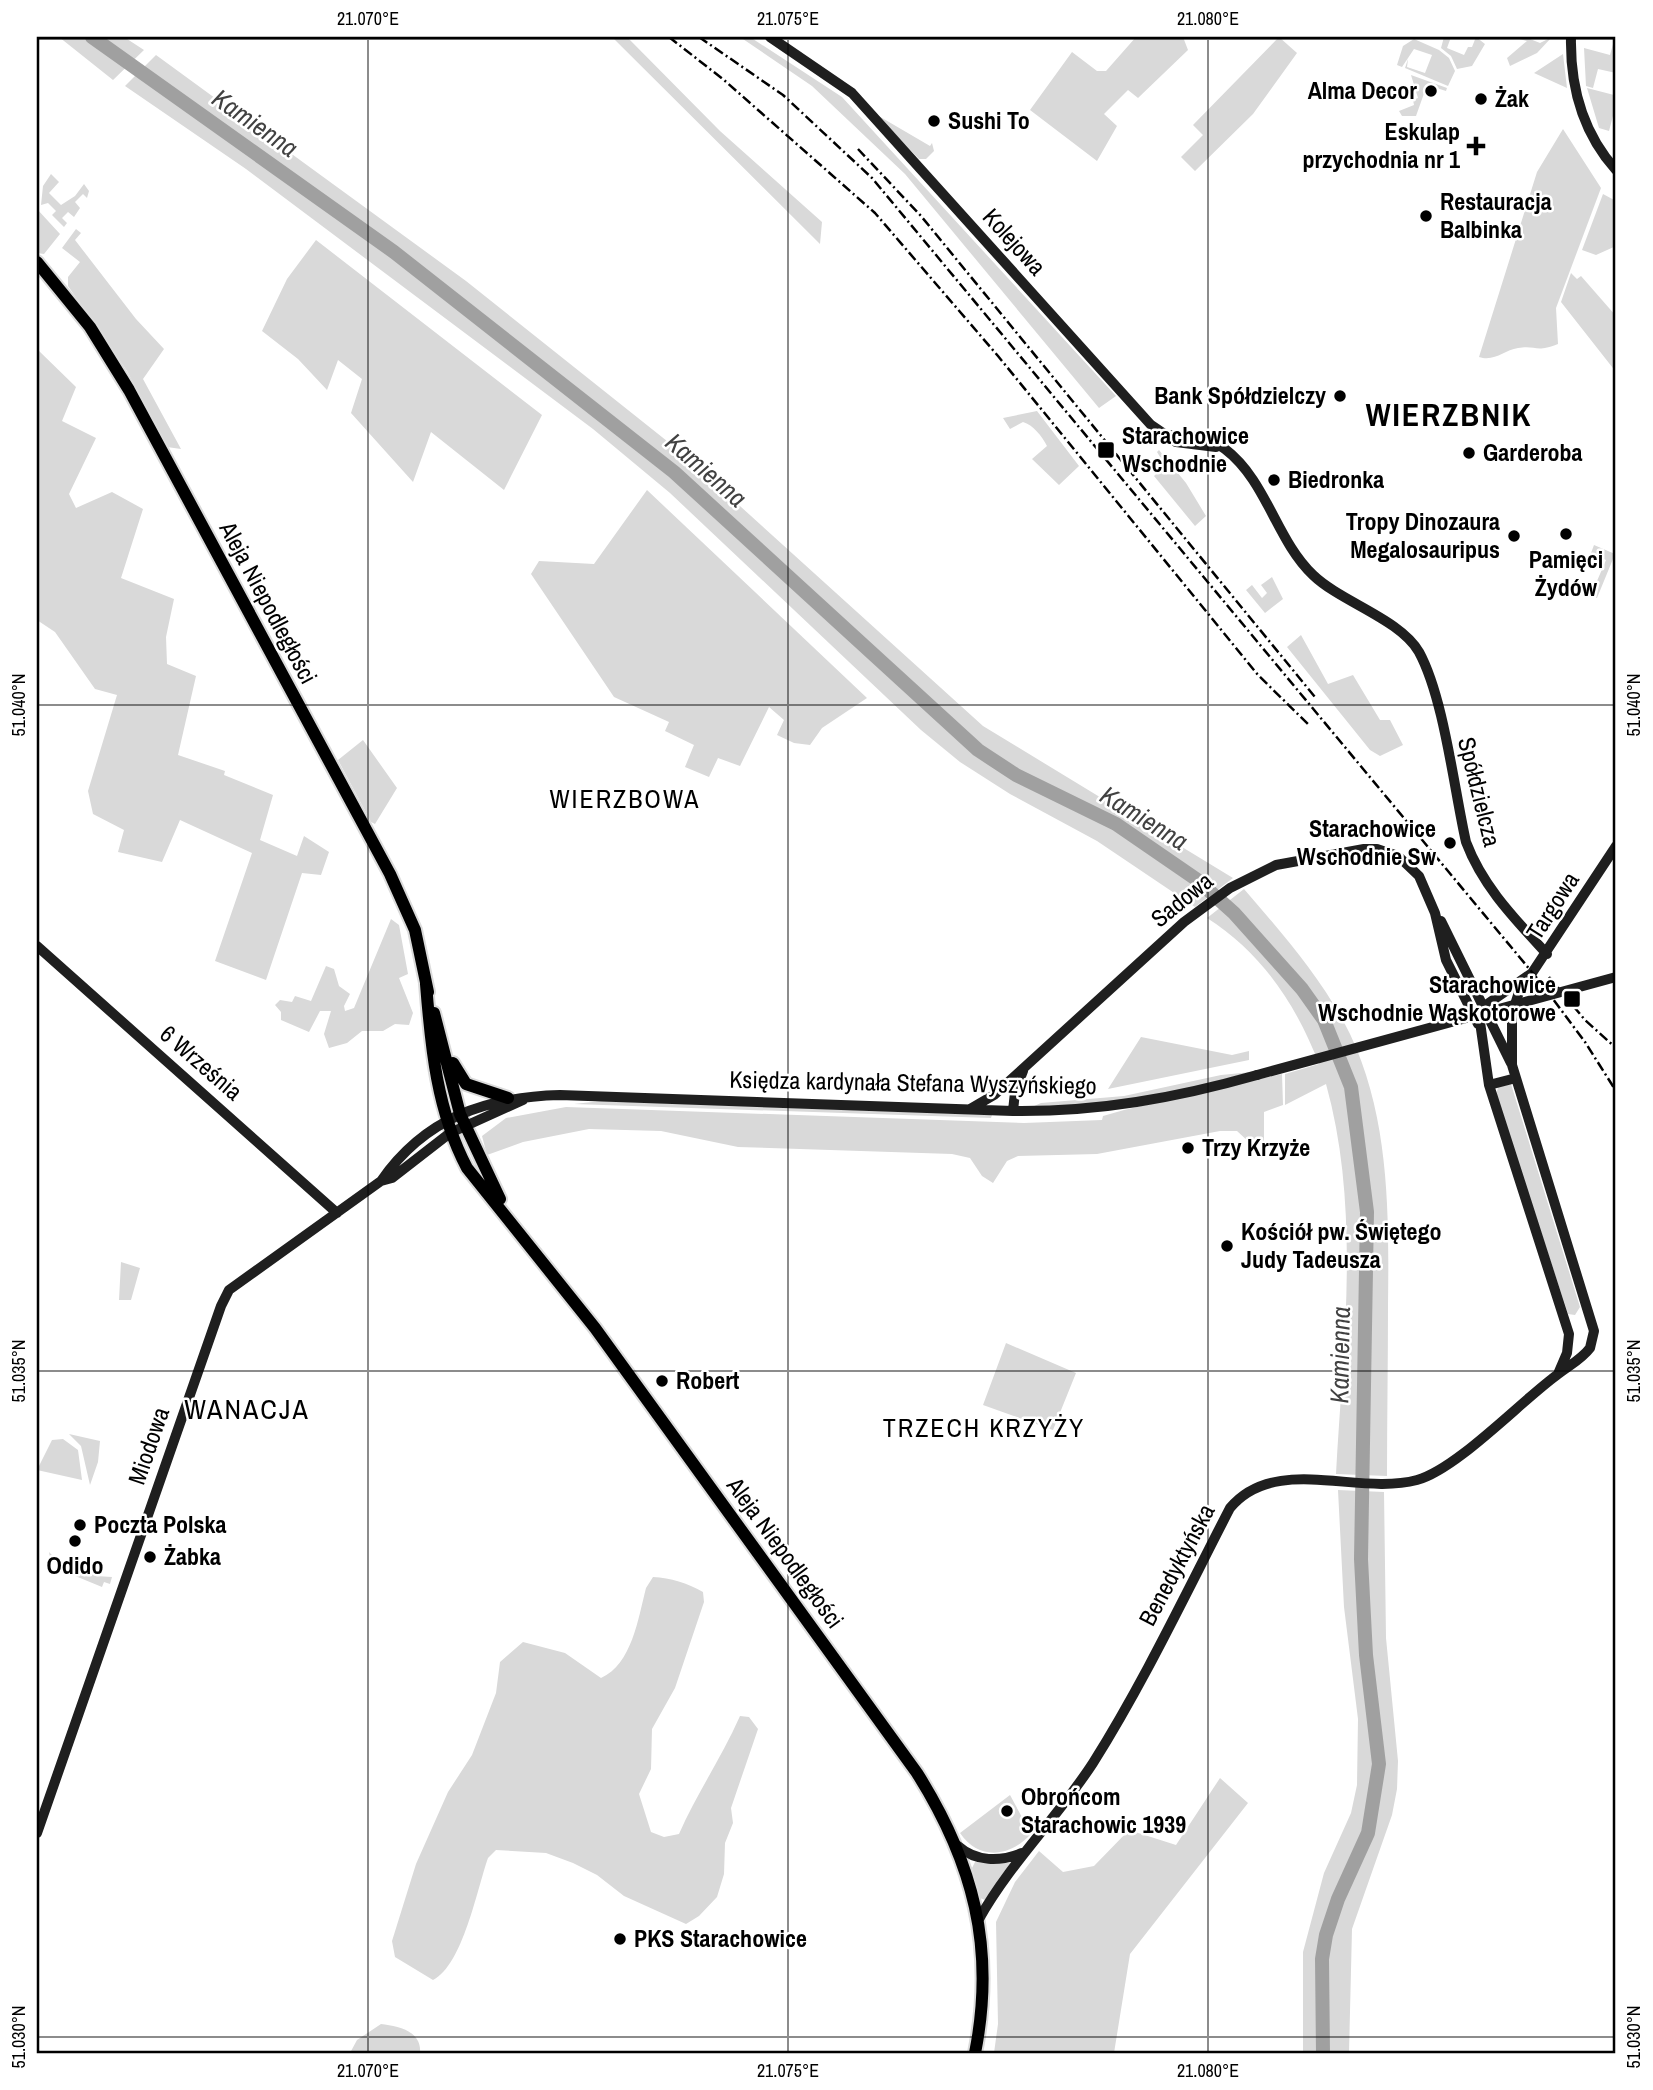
<svg xmlns="http://www.w3.org/2000/svg" width="1653" height="2090" font-family="'Archivo Narrow',sans-serif">
<style>
.green{fill:#d9d9d9}
.lines{fill:none;stroke-linecap:round;stroke-linejoin:round}
.river{stroke:#a0a0a0;stroke-width:14}
.primary-casing{stroke:#dbdbdb;stroke-width:16}
.secondary{stroke:#1f1f1f;stroke-width:10}
.primary{stroke:#000;stroke-width:12}
.rail{stroke:#000;stroke-width:2.5;stroke-dasharray:10 3.5 2 3.5;stroke-linecap:butt}
.secondary-bridge{stroke:#1f1f1f;stroke-width:10}
.ticks{fill:none;stroke:#000;stroke-width:2;stroke-opacity:0.45}
.poi-dot{fill:#000;stroke:#fff;stroke-width:2.5}
.labels{text-anchor:middle;stroke-width:5;stroke-linejoin:round;paint-order:stroke}
.poi-label{font-size:24px;font-weight:bold;fill:#000;stroke:#fff;text-anchor:start}
.street-label{font-size:24px;fill:#000;stroke:#fff}
.water-label{font-size:26px;font-style:italic;fill:#414141;stroke:#fff}
.neighbourhood-label{font-size:26px;letter-spacing:2px;fill:#000;stroke:#fff}
.quarter-label{font-size:28px;letter-spacing:2px;fill:#000;stroke:#fff}
.district-label{font-size:32px;font-weight:bold;letter-spacing:2px;fill:#000;stroke:#fff}
.neatline{fill:none;stroke:#000;stroke-width:2.5}
.ticks-label{font-size:18px;text-anchor:middle;fill:#000}
</style>
<rect width="100%" height="100%" fill="#fff"/>
<!-- green -->
<path class="green" d="M59,37H124L144,50L113,80Z
M612,37H627L720,131L822,222L820,244Z
M740,37H750L842,97L1116,396L1099,408L905,174L812,86Z
M1136,37H1183L1188,50L1138,98L1128,90L1104,114L1117,126L1097,161L1030,110L1072,52L1097,71H1106Z
M1279,37L1297,53L1253,114L1195,171L1181,157L1203,135L1193,125Z
M1444,37H1451L1447,48L1464,55L1468,47H1472L1476,37L1485,44L1472,66L1457,69L1451,56L1441,48Z
M1512,37H1525L1540,43L1552,37L1537,53L1510,66L1507,58L1527,41Z
M1414,39L1439,50L1449,58L1455,71L1448,86L1405,68L1408,59L1407,67L1425,73L1432,55L1414,49L1402,67L1397,65L1403,46Z
M1613,44L1616,45V73L1598,69L1593,88L1586,86L1584,48L1610,55Z
M1563,54L1567,88L1534,73Z
M156,55L466,281L677,449L983,726L1233,878L1195,907L1097,841L1010,794L960,762L921,730L670,493L593,429L246,169L125,86Z
M1411,75L1447,88L1446,91L1427,85L1416,116H1402L1399,111L1414,105L1413,100L1418,98Z
M1616,86V112H1614L1609,131L1599,128L1587,88L1614,95Z
M877,115L930,146L932,143L934,151L926,159H919Z
M1563,129L1601,188L1556,308L1558,344C1535,353 1537,345 1518,348C1504,350 1495,362 1479,357L1537,172Z
M51,174L59,182L49,193L61,205L75,196L84,184L89,191L87,198L83,194L75,202L80,208L74,217L68,212L62,218L67,223L64,227L52,215L56,211L48,203L41,205L43,186Z
M1603,194L1616,201V246L1596,255L1582,250Z
M37,209L60,234L44,254L37,253Z
M76,229L81,233L75,240L136,319L164,349L143,379L181,449L167,447L127,371L68,286V277L80,262L62,248Z
M316,240L542,415L504,490L431,432L413,482L351,413L362,379L338,360L327,390L298,359L262,331L287,279Z
M1571,273L1577,279L1581,276L1616,316V372L1561,302Z
M37,349L76,387L62,421L96,438L69,494L76,508L112,492L143,509L121,578L174,599L166,637L167,664L196,676L178,755L225,771L224,775L273,795L260,840L297,856L304,836L329,852L321,875L302,873L266,980L215,961L252,853L180,820L162,862L118,852L124,830L93,814L88,791L117,695L95,689L55,632L37,620Z
M1037,411L1079,466L1059,485L1032,459L1047,446C1042,436 1033,425 1023,422L1010,429L1003,418Z
M1159,450L1186,483L1206,516L1195,526L1154,476L1165,465L1157,452Z
M647,490L867,698L822,728L810,745L794,743L777,735L784,720L769,707L740,766L718,758L709,777L685,767L694,745L665,731L669,722L614,697L531,574L539,561L594,564Z
M1594,545L1615,554L1597,598L1577,589L1580,583L1594,588L1606,560L1591,553Z
M1272,577L1283,599L1265,613L1246,590L1252,585L1262,598L1267,593L1261,585Z
M1301,635L1328,684L1353,675L1380,720H1390L1403,745L1380,756L1370,750L1287,647Z
M363,740L397,788L375,824L371,822L338,760Z
M1244,889C1282,933 1324,981 1350,1034C1390,1119 1389,1214 1388,1306C1388,1362 1387,1419 1387,1476L1336,1474C1343,1346 1361,1209 1326,1084L1285,1105V1074L1319,1064C1296,1004 1261,952 1207,918Z
M391,919L399,925L408,974L399,978L413,1013L409,1025L395,1024L383,1031H362L347,1043L329,1048L324,1034L331,1011H320L309,1032L281,1020V1012L275,1005L280,1000L292,1002L295,996L311,1001L326,966L334,969L339,986L350,994L344,1006L345,1011L354,1008Z
M1141,1037L1232,1055L1249,1051V1060L1108,1089Z
M1252,1072L1175,1092L1112,1103L1032,1107L1041,1103L1124,1096L1221,1075Z
M1282,1074L1283,1105L1264,1112V1141L1250,1143L1237,1131H1220L1097,1154L1018,1156L1007,1161L993,1183L982,1176L970,1158L952,1154L738,1147L661,1131L589,1129L523,1142L487,1155L482,1136L506,1118L566,1107L1024,1123L1102,1120L1103,1116L1124,1110Z
M1511,1084L1580,1307L1575,1315L1568,1314L1496,1095L1498,1087Z
M602,1101L992,1115L991,1118L574,1104Z
M121,1262L140,1268L131,1300H119Z
M1006,1343L1076,1373L1053,1430L983,1405Z
M69,1434L100,1441L98,1462L90,1485L81,1446Z
M63,1439L78,1450L82,1480L37,1470L52,1440Z
M1338,1490L1384,1492L1386,1638L1398,1761L1397,1789L1392,1815L1352,1929L1349,2053H1303V1952L1324,1873L1351,1813L1357,1785L1358,1719L1344,1607Z
M49,1552L58,1561L76,1567V1570L84,1573L86,1569L96,1573V1576L112,1577L110,1584L104,1582L102,1587L68,1573L50,1558Z
M653,1577C671,1578 687,1583 703,1592L704,1602L675,1688L652,1729L651,1769L639,1794L651,1832L664,1837L679,1834C697,1793 722,1757 740,1716L749,1717L758,1729L731,1808L733,1823L725,1843L724,1874L717,1897L699,1916L686,1924L624,1896L597,1875L573,1863L546,1853L496,1850L488,1858C477,1889 463,1965 433,1980L395,1957L392,1941L416,1864L448,1792L472,1755L496,1693L500,1662L523,1642L565,1653L601,1678C632,1664 638,1619 646,1588Z
M1220,1778L1248,1803L1130,1954L1114,2053H994L998,2024L996,1922L1015,1882L1039,1851L1063,1872L1094,1866L1129,1830L1176,1845Z
M1010,1795L1031,1834C1010,1857 979,1861 960,1833Z
M975,1862L995,1864L1011,1862L985,1900L980,1898L972,1868Z
M381,2024C398,2026 422,2031 420,2053H350L357,2040Z"/>
<g class="lines">
<!-- river -->
<path class="river" d="M92,37L394,252L674,472L978,750L1016,775L1116,824L1196,879L1234,913L1302,989L1324,1020L1351,1087L1367,1212L1361,1559L1366,1655L1379,1764L1368,1833L1338,1899L1326,1935L1322,1959L1323,2053"/>
<!-- primary casing -->
<g class="primary-casing">
<path id="primary" d="M37,262L90,327L129,390L390,874L415,930L428,992
M426,984C431,1048 437,1111 467,1168L595,1328L917,1773C973,1862 996,1948 975,2053
M434,1013L460,1114L500,1199
M453,1063L466,1084L508,1098"/>
</g>
<!-- secondary -->
<path class="secondary" d="M770,37L852,93L1151,425L1176,442L1216,447
M1571,37C1570,86 1583,133 1616,170
M1165,435C1187,435 1207,435 1225,449C1267,481 1276,540 1313,575C1341,602 1400,619 1419,652C1444,698 1454,789 1466,842C1483,887 1515,919 1547,954
M1441,921L1511,1063
M37,946L337,1213
M1489,1085L1516,1078
M970,1109L994,1095L1184,922L1230,888L1276,865L1364,849H1377L1398,856L1419,876L1435,913L1446,960L1478,1024
M1013,1111L1015,1092L1023,1071
M381,1181L392,1178L450,1133L523,1100
M1558,1374L1567,1353L1569,1334L1489,1085L1479,1015L1483,1007L1532,973L1616,846
M37,1833L221,1306L229,1290L381,1181C425,1118 485,1097 560,1095L1013,1111C1098,1112 1176,1098 1257,1075
M958,1846C976,1862 1000,1862 1022,1853
M979,1919C1011,1862 1058,1817 1093,1763C1144,1682 1186,1593 1230,1508C1275,1454 1357,1496 1417,1480C1457,1469 1521,1401 1557,1375C1568,1366 1581,1360 1590,1348L1594,1331L1512,1065V1014L1519,992L1528,978"/>
<!-- primary -->
<use href="#primary" class="primary"/>
<!-- rail -->
<path class="rail" d="M669,37L724,80L875,213L998,356L1258,675L1310,726
M699,37L783,95L872,178L1541,983L1585,1042L1616,1091
M858,149L921,216L1315,697
M1549,977L1585,1020L1616,1048
M1615,2053L1616,2048"/>
<!-- secondary-bridge -->
<path class="secondary-bridge" d="M1257,1075L1616,977"/>
</g>
<!-- ticks -->
<path class="ticks" d="M368,37V2053M788,37V2053M1208,37V2053M37,39H1616M37,705H1616M37,1371H1616M37,2037H1616"/>
<!-- markers -->
<g class="poi-dot">
<circle cx="1431" cy="91" r="7"/>
<circle cx="1481" cy="99" r="7"/>
<circle cx="934" cy="121" r="7"/>
<path d="M1472.5 135.5h7v7h7v7h-7v7h-7v-7h-7v-7h7z"/>
<circle cx="1426" cy="216" r="7"/>
<circle cx="1340" cy="396" r="7"/>
<rect x="1097" y="441" width="18" height="18" rx="3.5"/>
<circle cx="1469" cy="453" r="7"/>
<circle cx="1274" cy="480" r="7"/>
<circle cx="1566" cy="534" r="7"/>
<circle cx="1514" cy="536" r="7"/>
<circle cx="1450" cy="843" r="7"/>
<rect x="1563" y="990" width="18" height="18" rx="3.5"/>
<circle cx="1188" cy="1148" r="7"/>
<circle cx="1227" cy="1246" r="7"/>
<circle cx="662" cy="1381" r="7"/>
<circle cx="80" cy="1525" r="7"/>
<circle cx="75" cy="1541" r="7"/>
<circle cx="150" cy="1557" r="7"/>
<circle cx="1007" cy="1811" r="7"/>
<circle cx="620" cy="1939" r="7"/>
</g>
<g class="labels">
<!-- poi labels -->
<g class="poi-label">
<text x="1417" y="99" text-anchor="end">Alma Decor</text>
<text x="1495" y="107">Żak</text>
<text x="948" y="129">Sushi To</text>
<text x="1460" y="140" text-anchor="end">Eskulap<tspan x="1460" dy="28">przychodnia nr 1</tspan></text>
<text x="1440" y="210">Restauracja<tspan x="1440" dy="28">Balbinka</tspan></text>
<text x="1326" y="404" text-anchor="end">Bank Spółdzielczy</text>
<text x="1122" y="444">Starachowice<tspan x="1122" dy="28">Wschodnie</tspan></text>
<text x="1483" y="461">Garderoba</text>
<text x="1288" y="488">Biedronka</text>
<text x="1500" y="530" text-anchor="end">Tropy Dinozaura<tspan x="1500" dy="28">Megalosauripus</tspan></text>
<text x="1566" y="568" text-anchor="middle">Pamięci<tspan x="1566" dy="28">Żydów</tspan></text>
<text x="1436" y="837" text-anchor="end">Starachowice<tspan x="1436" dy="28">Wschodnie Sw</tspan></text>
<text x="1556" y="993" text-anchor="end">Starachowice<tspan x="1556" dy="28">Wschodnie Wąskotorowe</tspan></text>
<text x="1202" y="1156">Trzy Krzyże</text>
<text x="1241" y="1240">Kościół pw. Świętego<tspan x="1241" dy="28">Judy Tadeusza</tspan></text>
<text x="676" y="1389">Robert</text>
<text x="94" y="1533">Poczta Polska</text>
<text x="164" y="1565">Żabka</text>
<text x="75" y="1574" text-anchor="middle">Odido</text>
<text x="1021" y="1805">Obrońcom<tspan x="1021" dy="28">Starachowic 1939</tspan></text>
<text x="634" y="1947">PKS Starachowice</text>
</g>
<!-- street labels -->
<g class="street-label">
<text transform="translate(1014 242) rotate(48)" y="8">Kolejowa</text>
<text transform="translate(268 603) rotate(62)" y="8">Aleja Niepodległości</text>
<text transform="translate(1479 792) rotate(76)" y="8">Spółdzielcza</text>
<text transform="translate(1182 900) rotate(-39)" y="8">Sadowa</text>
<text transform="translate(1553 906) rotate(-57)" y="8">Targowa</text>
<text transform="translate(201 1063) rotate(41)" y="8">6 Września</text>
<text transform="translate(913 1083) rotate(1)" y="8">Księdza kardynała Stefana Wyszyńskiego</text>
<text transform="translate(149 1446) rotate(-71)" y="8">Miodowa</text>
<text transform="translate(785 1553) rotate(54)" y="8">Aleja Niepodległości</text>
<text transform="translate(1177 1565) rotate(-62)" y="8">Benedyktyńska</text>
</g>
<!-- water labels -->
<g class="water-label">
<text transform="translate(255 123) rotate(35)" y="9">Kamienna</text>
<text transform="translate(706 470) rotate(41)" y="9">Kamienna</text>
<text transform="translate(1144 818) rotate(32)" y="9">Kamienna</text>
<text transform="translate(1340 1355) rotate(-89)" y="9">Kamienna</text>
</g>
<!-- neighbourhood labels -->
<g class="neighbourhood-label">
<text x="625" y="808">WIERZBOWA</text>
<text x="984" y="1437">TRZECH KRZYŻY</text>
</g>
<!-- quarter labels -->
<g class="quarter-label">
<text x="247" y="1419">WANACJA</text>
</g>
<!-- district labels -->
<g class="district-label">
<text x="1449" y="426">WIERZBNIK</text>
</g>
</g>
<!-- border -->
<rect width="1653" height="2090" fill="none" stroke="#ffffff" stroke-width="77"/>
<rect x="38" y="38" width="1576" height="2014" class="neatline"/>
<g class="ticks-label">
<text x="368" y="25">21.070°E</text>
<text x="788" y="25">21.075°E</text>
<text x="1208" y="25">21.080°E</text>
<text transform="translate(19 705) rotate(-90)" y="6">51.040°N</text>
<text transform="translate(1634 705) rotate(-90)" y="6">51.040°N</text>
<text transform="translate(19 1371) rotate(-90)" y="6">51.035°N</text>
<text transform="translate(1634 1371) rotate(-90)" y="6">51.035°N</text>
<text transform="translate(19 2037) rotate(-90)" y="6">51.030°N</text>
<text transform="translate(1634 2037) rotate(-90)" y="6">51.030°N</text>
<text x="368" y="2077">21.070°E</text>
<text x="788" y="2077">21.075°E</text>
<text x="1208" y="2077">21.080°E</text>
</g>
</svg>
